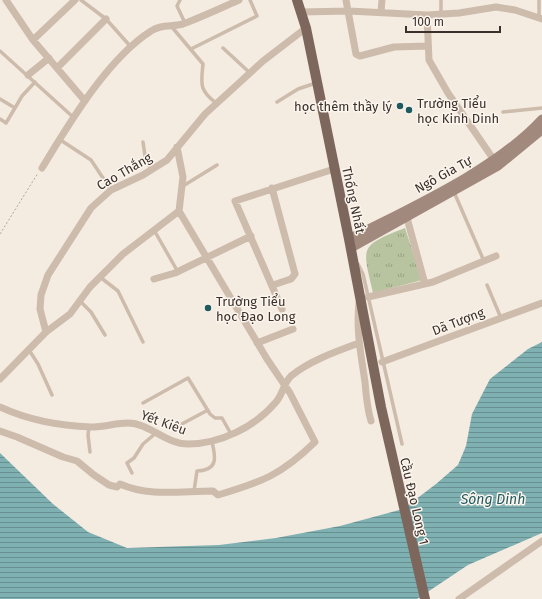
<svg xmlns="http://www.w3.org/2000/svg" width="542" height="599" font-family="'Fira Sans',sans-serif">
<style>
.park{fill:url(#park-tufts)}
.water{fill:url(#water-rules)}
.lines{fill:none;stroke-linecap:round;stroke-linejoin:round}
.path{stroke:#b9a596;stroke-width:1;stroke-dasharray:2 2;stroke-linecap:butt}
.lane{stroke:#cdbbac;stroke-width:3.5}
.street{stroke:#cdbbac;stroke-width:7}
.secondary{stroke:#a18a7d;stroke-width:9}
.primary{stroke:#7d675c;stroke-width:10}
.poi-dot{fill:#1f5a5e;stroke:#fbf5ee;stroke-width:1.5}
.labels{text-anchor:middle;stroke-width:3;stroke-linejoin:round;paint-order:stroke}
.poi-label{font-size:13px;fill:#3b302b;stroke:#fbf5ee;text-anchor:start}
.street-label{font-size:13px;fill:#3b302b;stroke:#fbf5ee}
.water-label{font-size:14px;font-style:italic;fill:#1f5a5e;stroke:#fbf5ee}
</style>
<defs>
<pattern id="park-tufts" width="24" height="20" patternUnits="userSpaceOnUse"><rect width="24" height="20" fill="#b8c4a0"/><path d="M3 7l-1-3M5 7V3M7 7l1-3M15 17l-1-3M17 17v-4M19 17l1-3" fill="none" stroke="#97a083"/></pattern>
<pattern id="water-rules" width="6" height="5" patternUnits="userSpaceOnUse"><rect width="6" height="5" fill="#7fb0b2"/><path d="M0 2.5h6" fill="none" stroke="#699091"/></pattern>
</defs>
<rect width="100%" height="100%" fill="#f4ebe1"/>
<!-- park -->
<path class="park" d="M405,228L422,280L373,293C362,246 359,246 405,228Z"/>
<!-- water -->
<path class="water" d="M542,342V533L468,565L417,599H0V453L53,504L88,532L127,548L219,545L276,538L340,526L403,509L436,484L458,465L466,446L472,414L490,379L528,349Z"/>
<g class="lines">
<!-- path -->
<path class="path" d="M0,234L38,173"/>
<!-- lane -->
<path class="lane" d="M81,0L106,19L131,47
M180,0L177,6L185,23
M539,0V18
M441,14V0
M171,26L203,64C201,84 199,90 216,103
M223,48L250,73
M191,49L257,16L250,0
M0,51L73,117
M0,99L15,108L22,96L35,82
M277,102L298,89L316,83
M503,112L542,108
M0,119L6,123L15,108
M59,139L91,160L111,190
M143,142L145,156L151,170
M183,186L217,165
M454,192L484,261
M154,230L178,272
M358,264L363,274L402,444
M100,277L118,291L143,342
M487,285L501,318
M80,301L91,312L105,335
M29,350L38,364L52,395
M143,403L188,378L210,414L215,418H222L231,434
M178,426L208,410
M89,428L88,435L90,452
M132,473L127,463L134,458L143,444L156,433
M194,491L197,471C218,470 216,458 212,442"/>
<!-- street -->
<path class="street" d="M6,0L33,40L85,101
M346,0L356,54L360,56L394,47L428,46
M301,12L349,11L427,15L459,13L496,7L515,10L542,19
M381,12L382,0
M427,15L429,60L448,93L494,160
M33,40L75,0
M57,68L106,19
M28,75L49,58
M42,168C69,124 107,59 151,31C161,24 172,27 183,24C202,17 221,8 239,0
M272,188L295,274L291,279L273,285
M407,218L425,284
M154,279L175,273L251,236
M368,297L433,282L496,256
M359,303C356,330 361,355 365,382C366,395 367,408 371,421
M282,309L235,201L334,169
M46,332L40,309L41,295L48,275L91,208L111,190L143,175L167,160L205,114L263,61L306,28
M257,343L293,329
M382,362L542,303
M0,379L46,332L70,314L90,287L123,254L179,211
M0,407C28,420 61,426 91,427C104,427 116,423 128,423C149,423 166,444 188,444C220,444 255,427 276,402C283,394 283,384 291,376C309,361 337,351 359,343
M0,431L17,437L63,457L77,461L94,475L109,485L117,487L120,484C149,497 181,491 213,491L218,495C262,482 281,475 315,442L290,393L267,359L179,211L183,177L177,147
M459,599L542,541"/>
<!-- secondary -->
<path class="secondary" d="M349,239C411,207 495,170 542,119
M351,248L498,166L542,130"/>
<!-- primary -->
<path class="primary" d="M297,0L306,28L349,239L381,407L425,599"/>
</g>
<!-- markers -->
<g class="poi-dot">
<circle cx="400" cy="106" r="4"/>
<circle cx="409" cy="110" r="4"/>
<circle cx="208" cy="308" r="4"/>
</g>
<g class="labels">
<!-- poi labels -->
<g class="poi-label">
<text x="417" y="108">Trường Tiểu<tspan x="417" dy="15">học Kinh Dinh</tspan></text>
<text x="392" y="111" text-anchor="end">học thêm thầy lý</text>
<text x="216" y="306">Trường Tiểu<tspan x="216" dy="15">học Đạo Long</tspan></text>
</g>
<!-- street labels -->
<g class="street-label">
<text transform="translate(124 171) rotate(-30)" y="5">Cao Thắng</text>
<text transform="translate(443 174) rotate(-29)" y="5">Ngô Gia Tự</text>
<text transform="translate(354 200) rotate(78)" y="5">Thống Nhất</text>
<text transform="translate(458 321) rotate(-21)" y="5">Dã Tượng</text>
<text transform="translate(164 422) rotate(20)" y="5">Yết Kiêu</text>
<text transform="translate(415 501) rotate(77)" y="5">Cầu Đạo Long 1</text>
</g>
<!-- water labels -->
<g class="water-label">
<text x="493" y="504">Sông Dinh</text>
</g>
</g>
<!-- scale -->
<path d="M406 26v6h94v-6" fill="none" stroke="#3b302b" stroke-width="2"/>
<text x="412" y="26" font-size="12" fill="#3b302b" stroke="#fbf5ee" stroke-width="3" paint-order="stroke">100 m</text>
</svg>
